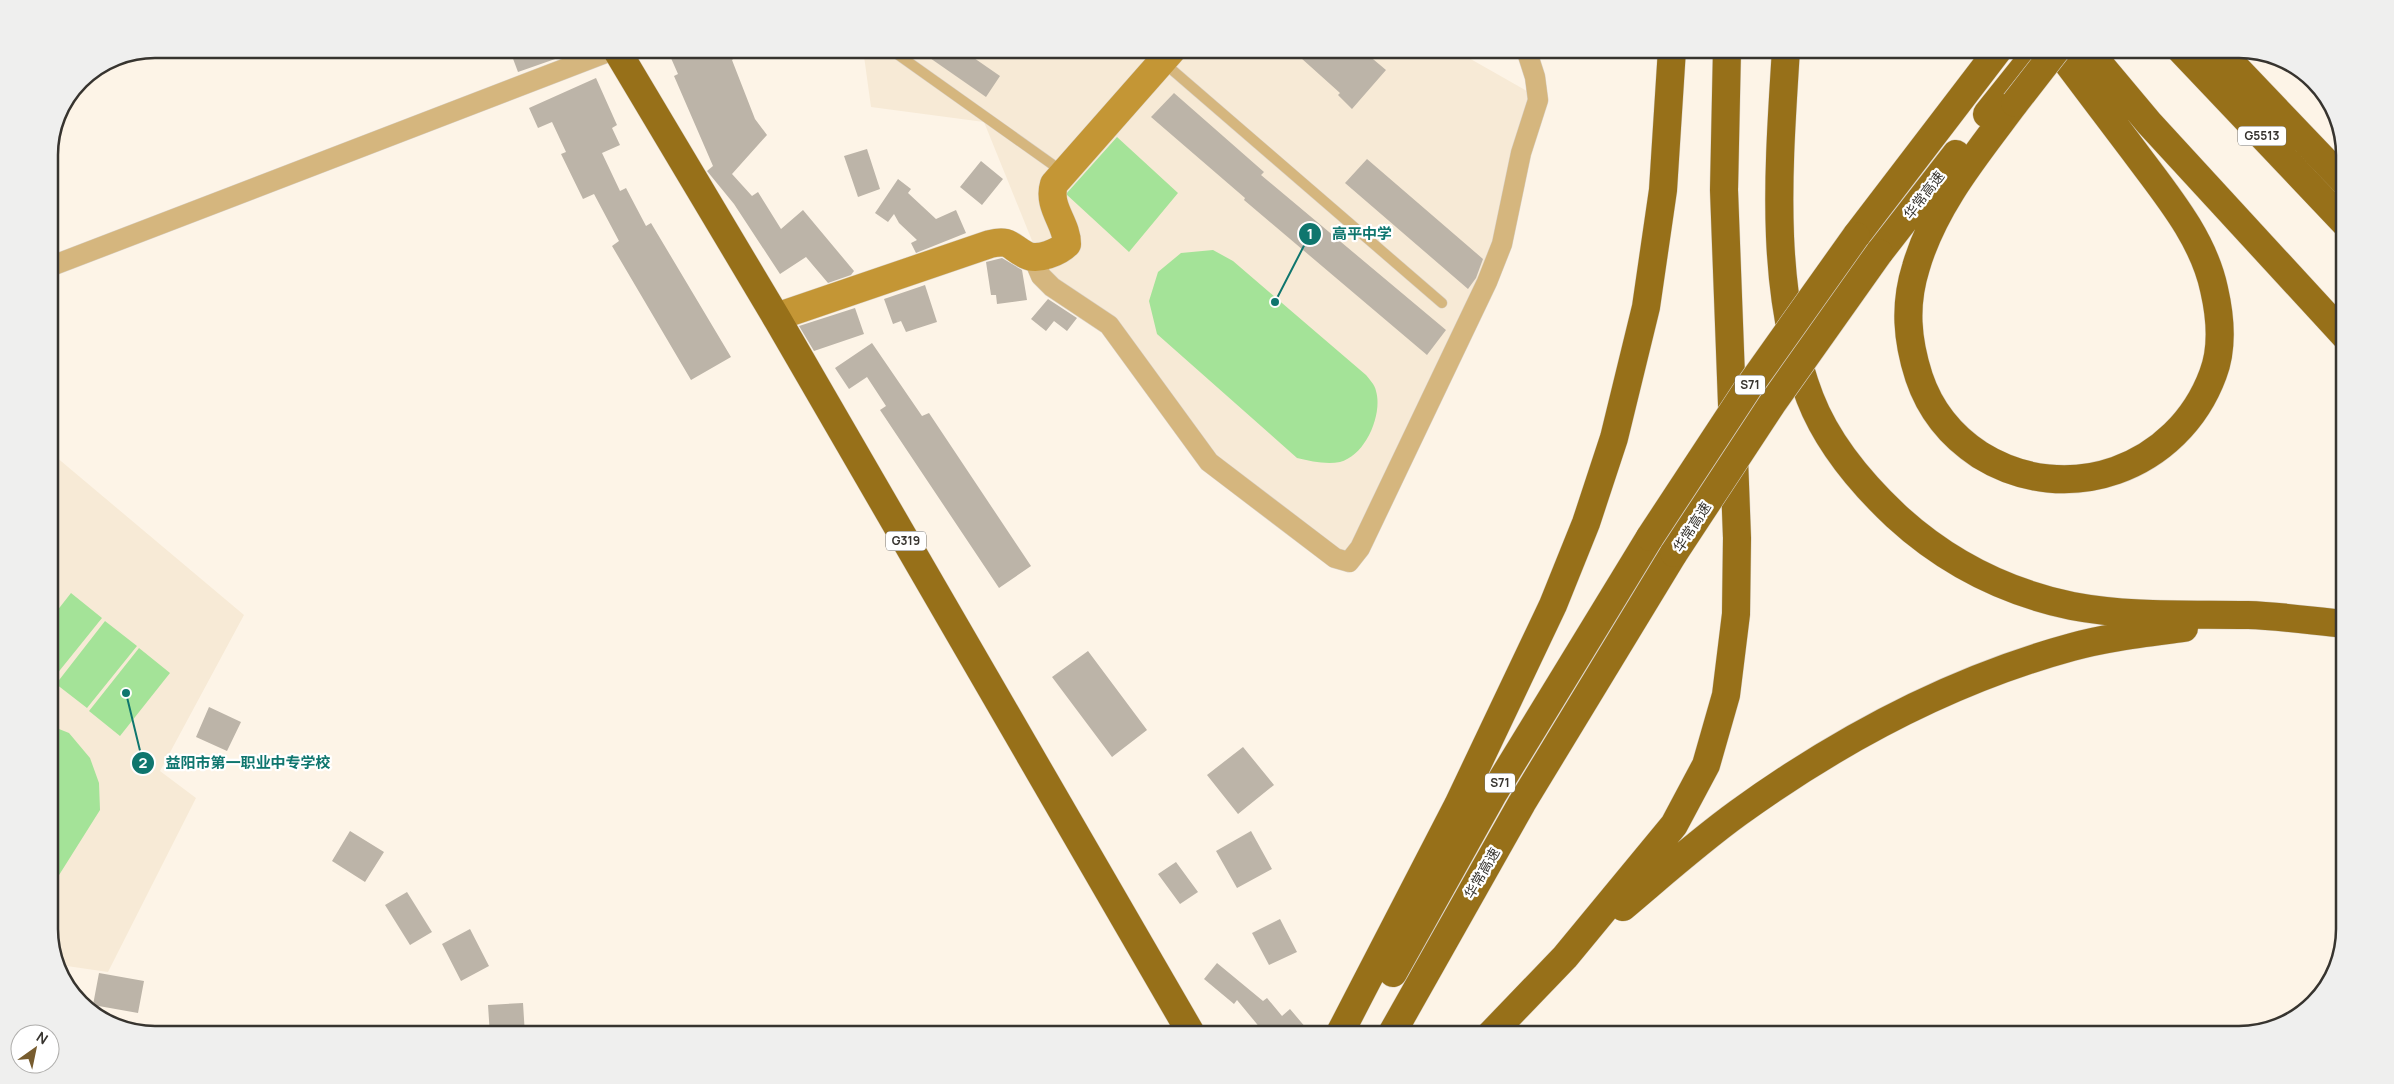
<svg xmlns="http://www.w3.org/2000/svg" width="2394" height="1084" font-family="Manrope,'Noto Sans SC',sans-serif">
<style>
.built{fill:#f7ead6}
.green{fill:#a4e398}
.building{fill:#bcb4a8}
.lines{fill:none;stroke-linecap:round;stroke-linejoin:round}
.lane-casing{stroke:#d9d1c6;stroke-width:11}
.street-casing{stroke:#d9d1c6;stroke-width:21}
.secondary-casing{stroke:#d9d1c6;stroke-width:29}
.highway-casing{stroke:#d9d1c6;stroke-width:29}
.lane{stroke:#d5b67e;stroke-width:10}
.street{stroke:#d5b67e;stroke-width:20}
.secondary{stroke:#c49635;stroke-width:28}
.highway{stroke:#977019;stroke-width:28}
.highway-bridge-casing{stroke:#d9d1c6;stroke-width:29;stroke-linecap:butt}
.highway-bridge{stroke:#977019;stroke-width:28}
.labels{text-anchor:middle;stroke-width:4.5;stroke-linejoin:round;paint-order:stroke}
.shield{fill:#fff;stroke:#73716d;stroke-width:1}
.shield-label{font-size:12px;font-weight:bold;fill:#37342f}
.street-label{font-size:14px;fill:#37342f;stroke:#fff}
.rim{fill:none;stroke:#37342f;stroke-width:2.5}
.leader{fill:none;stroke:#0f766e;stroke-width:2}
.callout-dot{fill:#0f766e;stroke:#fff;stroke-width:2}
.mark-label{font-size:15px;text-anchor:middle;font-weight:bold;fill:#fff}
.callout-label{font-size:15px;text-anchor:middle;font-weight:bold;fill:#0f766e;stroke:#fff;stroke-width:4.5;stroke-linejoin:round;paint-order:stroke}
</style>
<rect width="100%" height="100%" fill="#fdf4e7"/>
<!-- built -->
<path class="built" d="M863,49H1453L1532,94L1494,253L1350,558L1208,456L1111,323L1048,280L984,122L871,107Z
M49,451L244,615L160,771L196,798L108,972L60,965L49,937Z"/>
<!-- green -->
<path class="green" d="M1117,137L1178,193L1129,252L1066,194Z
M1213,250L1233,261L1366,375C1369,379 1375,385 1376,391C1383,415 1365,456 1340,462C1326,465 1311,461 1297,458L1157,334L1149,301L1158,272L1181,253Z
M71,593L102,618L52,680L49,678V621Z
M105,621L137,646L87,708L56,684Z
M139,648L170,673L120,736L89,711Z
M49,725L69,733L90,758L99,783L100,810L49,891Z"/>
<!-- building -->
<path class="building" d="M533,49H578V51L518,72L512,56Z
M667,49H743L732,60L755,119L767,135L732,174L752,196L758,192L781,229L803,210L854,271L851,275L828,283L806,257L780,274L734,204L707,171L713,166L674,76L678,74Z
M917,49H961L1000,76L986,97Z
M1291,49H1361L1386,70L1352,109L1338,95L1340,93Z
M596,78L617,125L612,128L620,145L602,153L620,191L626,188L646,226L651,223L731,357L691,380L612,246L619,241L594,194L583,199L561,154L566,152L552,122L538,128L529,108Z
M1174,93L1264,172L1261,175L1446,330L1427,355L1244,200L1245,198L1151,117Z
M867,149L880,189L858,197L844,156Z
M1367,159L1483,259L1476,278L1468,289L1345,183Z
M981,161L1003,179L982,205L960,187Z
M898,179L911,189L908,193L936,219L956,210L966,233L916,253L911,243L917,240L899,223L894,214L888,222L875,213Z
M1002,258L1022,270L1027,300L997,304L996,295H991L986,262Z
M925,285L937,322L906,332L901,321L893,324L884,299Z
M1048,299L1077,318L1067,331L1054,321L1046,331L1031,319Z
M855,308L864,334L814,351L799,326Z
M872,343L922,416L929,413L1031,566L999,588L880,410L886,406L867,377L849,389L835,368Z
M1088,651L1147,730L1112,757L1052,677Z
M209,707L241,722L227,751L196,737Z
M1243,747L1274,785L1238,814L1207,775Z
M350,831L384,852L365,882L332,861Z
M1251,831L1272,869L1237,888L1216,851Z
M1176,862L1198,892L1180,904L1158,874Z
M407,892L432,932L410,945L385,905Z
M1280,919L1297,952L1269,965L1252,933Z
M470,929L489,966L461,981L442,944Z
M1217,963L1263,1001L1267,998L1282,1016L1290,1009L1312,1035H1266L1237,1000L1234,1004L1204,979Z
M99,973L144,981L138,1013L93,1005Z
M523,1003L525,1035H490L488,1005Z"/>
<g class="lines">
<!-- lane casing -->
<g class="lane-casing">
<path id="lane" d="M890,49L1063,172
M1163,62L1442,303"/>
</g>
<!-- street casing -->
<g class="street-casing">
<path id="street" d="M1033,257L1041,276L1052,287L1109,325L1209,462L1335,558L1349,562L1360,548L1487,282L1502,244L1521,153L1538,100L1535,77L1526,49
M49,267L616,49"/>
</g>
<!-- secondary casing -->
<g class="secondary-casing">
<path id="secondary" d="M776,317L990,244C1011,239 1010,247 1026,255C1038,261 1059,252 1067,244C1067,223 1047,207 1054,184L1173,49"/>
</g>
<!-- highway casing -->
<g class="highway-casing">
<path id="highway" d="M616,49L776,317L1192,1035
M1786,49C1779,164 1768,288 1810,398C1827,442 1862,484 1896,516C1946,562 2005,592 2072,606C2129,617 2189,614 2248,615C2280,616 2313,621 2345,624
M2087,49L2149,123L2345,336
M2180,49L2345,223
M2218,49L2345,182
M2015,103C1977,154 1934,205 1916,267C1904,305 1907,340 1919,377C1930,410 1951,436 1980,455C2067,509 2178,469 2213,374C2223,348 2220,315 2214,289C2203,237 2165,193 2134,151C2108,117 2083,83 2057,49
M1987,114L2039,49
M1856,236L1999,49
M1879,253L1956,154
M1623,907C1661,875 1698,842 1738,813C1839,740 1951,680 2072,647C2108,637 2147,633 2184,628
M1393,973L1493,794L1650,537
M1339,1035L1458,805L1553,605L1586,523L1614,438L1646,307L1663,190L1672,49
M1391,1035L1522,803L1674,553
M1490,1035L1565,957L1674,825L1706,765L1726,695L1736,614L1737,538L1724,190L1727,49"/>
</g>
<!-- lane -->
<use href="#lane" class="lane"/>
<!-- street -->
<use href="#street" class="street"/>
<!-- secondary -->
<use href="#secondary" class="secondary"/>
<!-- highway -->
<use href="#highway" class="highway"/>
<!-- highway-bridge casing -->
<g class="highway-bridge-casing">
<path id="highway-bridge" d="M2015,103L2057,49
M1650,537L1748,388L1856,236
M1674,553L1772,404L1879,253"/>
</g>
<!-- highway-bridge -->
<use href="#highway-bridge" class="highway-bridge"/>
</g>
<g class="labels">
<!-- shield labels -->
<g class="shield">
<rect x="2238" y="126.5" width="48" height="19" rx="4"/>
<rect x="1735" y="375.5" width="30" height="19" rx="4"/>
<rect x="886" y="531.5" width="40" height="19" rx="4"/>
<rect x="1485" y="773.5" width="30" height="19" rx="4"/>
</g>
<g class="shield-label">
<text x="2262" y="140">G5513</text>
<text x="1750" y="389">S71</text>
<text x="906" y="545">G319</text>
<text x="1500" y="787">S71</text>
</g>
<!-- street labels -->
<g class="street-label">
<text transform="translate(1924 195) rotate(-52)" y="5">华常高速</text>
<text transform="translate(1692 527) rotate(-57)" y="5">华常高速</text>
<text transform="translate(1482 873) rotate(-60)" y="5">华常高速</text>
</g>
</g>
<!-- crop -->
<path d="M0 0H2394V1084H0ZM155 58H2239A97 97 0 0 1 2336 155V929A97 97 0 0 1 2239 1026H155A97 97 0 0 1 58 929V155A97 97 0 0 1 155 58Z" fill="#efefee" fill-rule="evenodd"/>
<path class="rim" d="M155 58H2239A97 97 0 0 1 2336 155V929A97 97 0 0 1 2239 1026H155A97 97 0 0 1 58 929V155A97 97 0 0 1 155 58Z"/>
<!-- callouts -->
<path class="leader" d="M1275 302L1310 234M126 693L143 763"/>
<g class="callout-dot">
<circle cx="1275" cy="302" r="5"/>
<circle cx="126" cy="693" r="5"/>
<circle cx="1310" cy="234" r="12"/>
<circle cx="143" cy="763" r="12"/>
</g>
<g class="mark-label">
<text x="1310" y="239">1</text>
<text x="143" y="768">2</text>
</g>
<g class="callout-label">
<text x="1362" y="239">高平中学</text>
<text x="248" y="768">益阳市第一职业中专学校</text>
</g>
<!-- north arrow -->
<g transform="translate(35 1049) rotate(33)"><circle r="24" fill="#ffffff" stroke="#afaeac"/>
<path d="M0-4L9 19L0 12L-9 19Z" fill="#775c2e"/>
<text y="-8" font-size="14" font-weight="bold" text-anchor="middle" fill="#37342f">N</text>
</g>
</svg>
